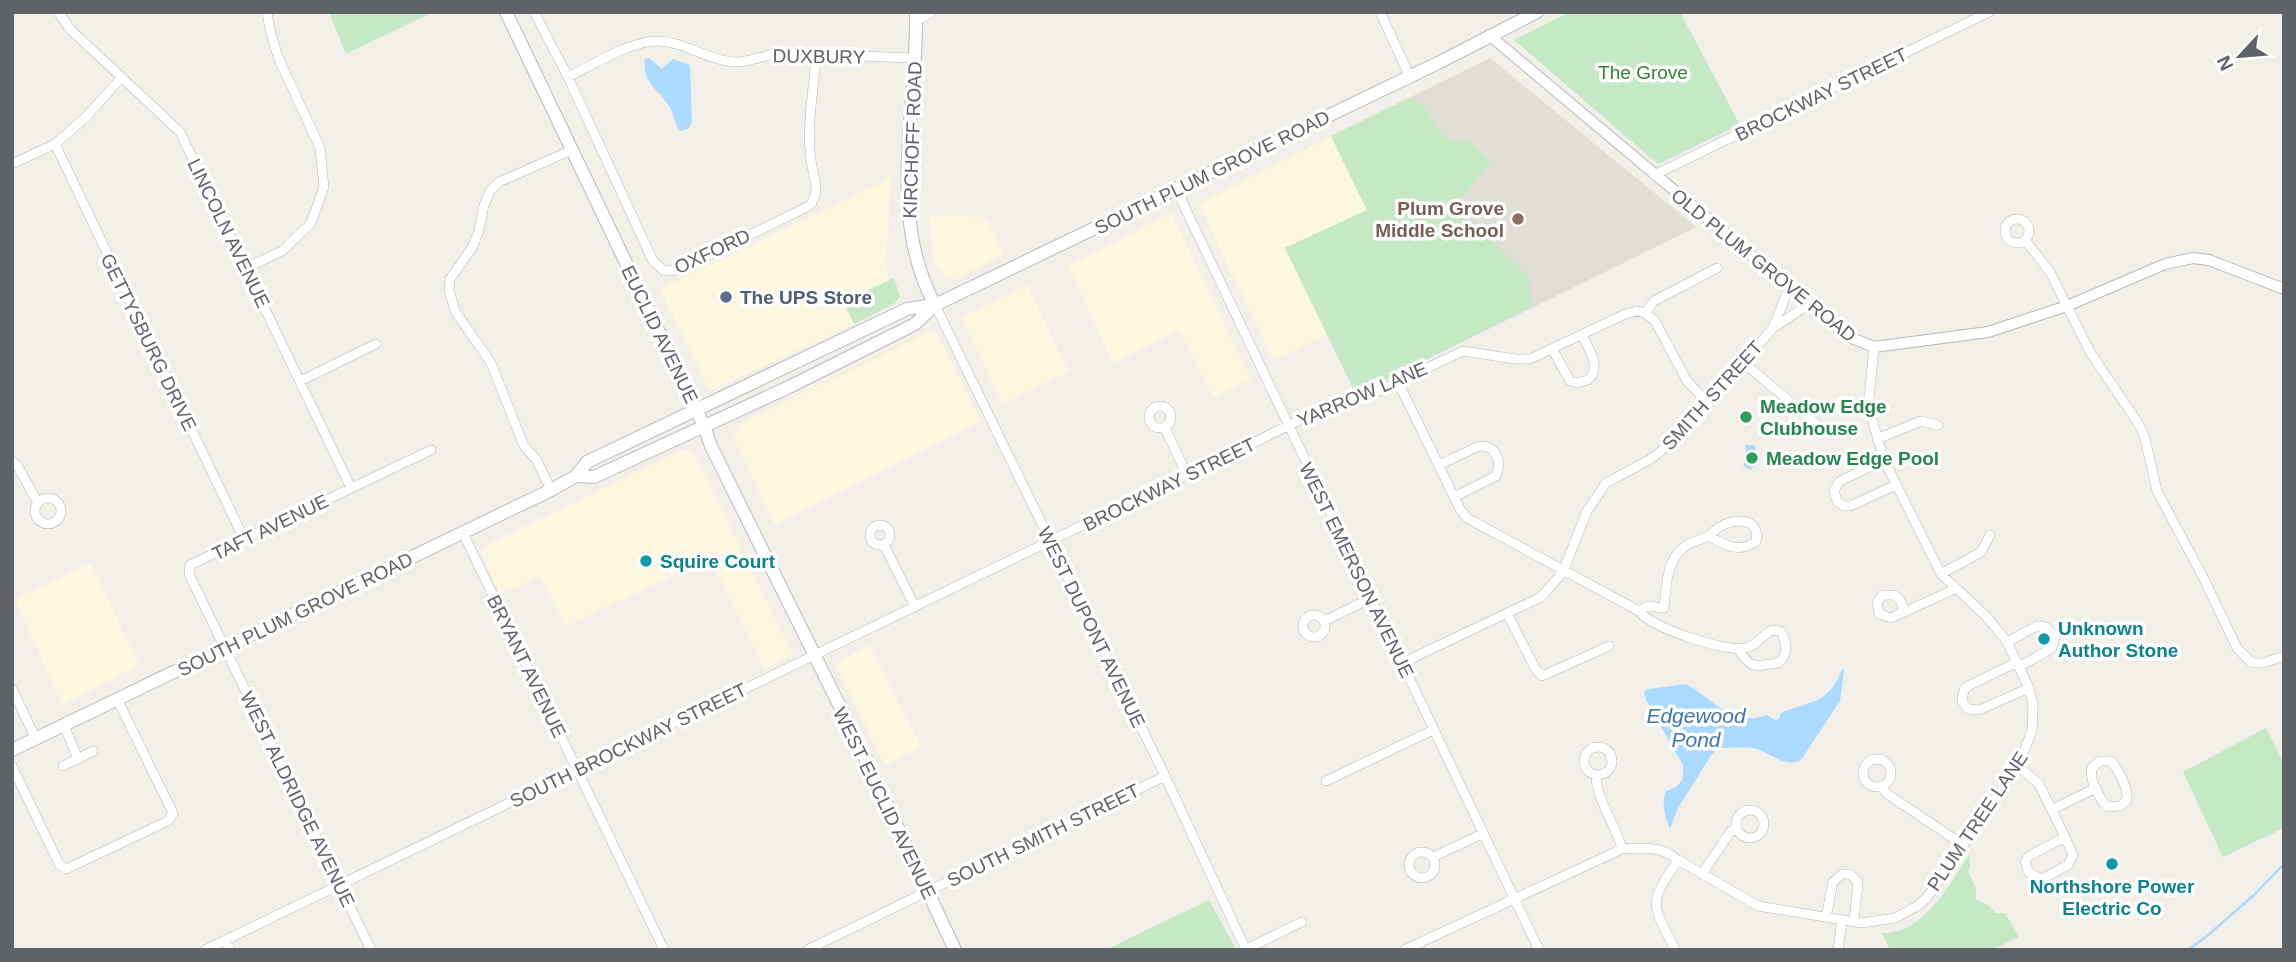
<svg xmlns="http://www.w3.org/2000/svg" width="2296" height="962" font-family="Arial,sans-serif">
<style>
.commercial{fill:#fef7e0}
.education{fill:#e1ded6}
.green{fill:#c5e8c5}
.water{fill:#aadaff}
.lines{fill:none;stroke-linecap:round;stroke-linejoin:round}
.stream{stroke:#aadaff;stroke-width:2.5}
.minor-casing{stroke:#b5b8bc;stroke-width:10}
.tertiary-casing{stroke:#b5b8bc;stroke-width:12}
.secondary-casing{stroke:#b6babf;stroke-width:14}
.minor{stroke:#fff;stroke-width:9}
.tertiary{stroke:#fff;stroke-width:10}
.secondary{stroke:#fff;stroke-width:12}
.education-dot{fill:#8d6e63;stroke:#fff;stroke-width:2.5}
.service-dot{fill:#5c6f8a;stroke:#fff;stroke-width:2.5}
.leisure-dot{fill:#2e9e5b;stroke:#fff;stroke-width:2.5}
.culture-dot{fill:#0f9aa8;stroke:#fff;stroke-width:2.5}
.labels{text-anchor:middle;stroke-width:7;stroke-linejoin:round;paint-order:stroke}
.street-label{font-size:19px;fill:#5f6368;stroke:#fff}
.park-label{font-size:19px;fill:#348238;stroke:#fff}
.education-label{font-size:19px;font-weight:bold;fill:#785e54;stroke:#fff;text-anchor:end}
.service-label{font-size:19px;font-weight:bold;fill:#4e5e75;stroke:#fff;text-anchor:start}
.leisure-label{font-size:19px;font-weight:bold;fill:#27864d;stroke:#fff;text-anchor:start}
.culture-label{font-size:19px;font-weight:bold;fill:#0d838f;stroke:#fff;text-anchor:start}
.water-label{font-size:21px;font-style:italic;fill:#4174aa;stroke:#fff}
</style>
<rect width="100%" height="100%" fill="#f1efe8"/>
<!-- commercial -->
<path class="commercial" d="M1331,136L1367,210L1285,249L1327,335L1273,360L1199,204Z
M891,172L887,255L888,280L844,302L854,324L710,391L660,289L882,182Z
M1171,213L1251,379L1213,397L1179,330L1113,363L1068,266Z
M929,215L985,217L1004,253L956,280L944,276L933,260Z
M1027,285L1069,372L1003,404L961,317Z
M933,330L939,337L981,421L775,525L734,439L741,423Z
M683,449L694,454L793,654L764,669L710,558L566,626L540,576L501,594L481,553L483,547Z
M91,563L139,665L62,705L15,599Z
M869,645L921,746L885,765L835,664Z"/>
<!-- education -->
<path class="education" d="M1490,58L1696,227L1367,389L1354,390L1285,248L1367,210L1331,136Z"/>
<!-- green -->
<path class="green" d="M329,12H433L346,54Z
M1569,12H1680L1740,125L1658,164L1514,40Z
M1410,98C1439,108 1429,145 1470,142L1491,162L1453,208L1486,235L1529,277L1532,307L1367,389L1354,390L1285,248L1367,210L1331,136Z
M894,278L900,297L894,304L854,324L843,302Z
M2266,728L2284,764V828L2223,857L2183,772Z
M1969,855L1970,866L1968,872L1976,888V899L1989,906L1995,913H2005L2019,937L1992,950H1890L1882,933C1924,934 1949,885 1969,855Z
M1209,900L1235,947L1231,950H1105Z"/>
<!-- water -->
<path class="water" d="M649,58L662,69L673,59L690,65L692,122L688,129L680,131C675,124 674,117 671,109C663,93 641,83 645,59Z
M1745,445H1755L1757,459L1751,470L1743,466L1747,457Z
M1842,669L1844,671L1840,701L1801,760C1785,769 1769,751 1753,748C1741,747 1730,748 1718,748L1710,757L1678,808L1670,829C1665,817 1661,802 1666,791L1676,787L1683,779V765L1646,700L1644,692L1649,689L1686,684C1715,700 1732,728 1767,715L1775,720L1779,719L1781,713C1812,700 1828,705 1842,669Z"/>
<g class="lines">
<!-- stream -->
<path class="stream" d="M2188,950L2207,936L2254,895L2284,864"/>
<!-- minor casing -->
<g class="minor-casing">
<path id="minor" d="M58,12L71,30L180,132L351,488
M534,12L568,77L653,261L664,271L678,270L809,206C822,192 813,177 811,160C806,127 814,89 816,56
M1380,12L1410,77
M916,21L932,12
M568,77C593,65 631,40 659,41C683,42 703,57 727,61C744,65 762,55 780,53L914,58
M55,144L244,539
M12,164L55,144L86,117L122,77
M1654,175L1989,12
M1176,189L1539,950
M2005 231a12 12 0 1 1 24 0a12 12 0 1 1-24 0Z
M2025,240L2050,272L2090,352L2138,423L2145,438L2157,491L2203,577L2237,648L2252,663H2263L2284,656
M246,268L282,251L311,223L324,187L320,148L278,57L270,30L267,12
M935,305L1165,776L1246,950
M1645,313L1654,301L1717,268
M1773,328L1809,304
M1553,350L1570,381L1576,383L1588,380C1602,367 1589,350 1582,335
M1744,363L1822,429
M300,381L376,344
M1398,382L1460,509L1467,518L1639,611C1651,628 1725,652 1745,648C1757,646 1762,635 1772,630L1780,631C1788,641 1788,656 1778,663C1755,666 1751,670 1738,649
M1149 417a11 11 0 1 1 22 0a11 11 0 1 1-22 0Z
M1165,428L1187,475
M1877,439L1921,421L1938,425
M1884,460L1840,481L1834,490L1837,501L1844,506H1850L1896,485
M12,461L17,465L38,503
M1439,465L1479,446C1497,445 1502,462 1496,476L1454,497
M551,490L536,459L524,446L491,363L455,311L449,290L450,279L472,248L479,231L484,205L490,191L499,182L572,150
M35 511a13 13 0 1 1 26 0a13 13 0 1 1-26 0Z
M870 535a10 10 0 1 1 20 0a10 10 0 1 1-20 0Z
M463,533L664,950
M884,545L915,607
M1941,574L1981,552L1990,535
M1639,611L1648,606L1664,608C1666,590 1666,569 1677,554C1688,541 1698,542 1710,535C1713,533 1715,530 1718,528C1733,517 1761,517 1756,542C1738,553 1726,546 1709,536
M1905,612L1900,600L1894,595H1883L1877,602L1879,614L1891,618L1955,589
M1507,613L1535,668L1542,676L1609,646
M1303 626a11 11 0 1 1 22 0a11 11 0 1 1-22 0Z
M1324,621L1371,598
M2007,642L2037,626L2046,627L2055,637L2052,648L2019,667
M2017,662L1968,686L1964,690L1962,701L1968,709L1979,710L2029,688
M1402,663L1541,597L1563,572L1587,511L1606,483L1649,460L1677,439L1773,328L1789,288
M12,689L36,739
M1584 761a14 14 0 1 1 28 0a14 14 0 1 1-28 0Z
M1863 773a14 14 0 1 1 28 0a14 14 0 1 1-28 0Z
M78,759L93,751
M2100,761H2111C2119,770 2128,788 2127,800L2120,806L2107,807C2099,798 2089,780 2092,768Z
M12,766L59,864L66,869L168,821L173,813L171,809L117,699
M63,766L78,759L64,725
M2018,766L2039,784L2065,837L2029,856L2025,861L2029,873L2042,879L2068,865L2073,855L2065,837
M1596,775C1596,800 1616,825 1622,849
M1326,781L1433,730
M1881,786L1886,793L1963,845
M2053,809L2096,788
M1736 824a14 14 0 1 1 28 0a14 14 0 1 1-28 0Z
M1409 865a13 13 0 1 1 26 0a13 13 0 1 1-26 0Z
M1433,857L1482,834
M1702,874L1731,831L1737,828
M1826,917L1833,882L1842,874H1850L1858,882L1854,921
M226,940L230,950
M1246,949L1302,922
M205,950L1325,408L1370,395L1463,351L1515,359H1530L1623,315L1637,311L1645,313L1655,321L1687,381L1709,404
M371,950L189,574L190,565L431,450
M807,950L1165,776
M1404,950L1622,849C1645,848 1659,845 1678,860L1758,906L1861,923L1895,918L1919,905L1928,896L2018,766L2032,731L2033,706L2029,688L2007,642L1987,617L1941,574L1884,460L1872,419L1869,399L1874,347
M1675,950C1652,902 1647,906 1678,860
M1838,950L1842,920"/>
</g>
<!-- tertiary casing -->
<g class="tertiary-casing">
<path id="tertiary" d="M1489,35L1849,337L1874,347L1988,332L2067,306L2165,264L2193,258L2209,260L2284,289"/>
</g>
<!-- secondary casing -->
<g class="secondary-casing">
<path id="secondary" d="M506,12L704,426L711,446L862,751L955,950
M916,12C918,109 886,215 935,305
M576,476L594,477L789,387L915,324L935,305L1438,63L1537,12
M12,750L551,490L576,476L587,462L907,309L935,305"/>
</g>
<!-- minor -->
<use href="#minor" class="minor"/>
<!-- tertiary -->
<use href="#tertiary" class="tertiary"/>
<!-- secondary -->
<use href="#secondary" class="secondary"/>
</g>
<!-- markers -->
<circle class="education-dot" cx="1518" cy="219" r="7"/>
<circle class="service-dot" cx="726" cy="297" r="7"/>
<g class="leisure-dot">
<circle cx="1746" cy="417" r="7"/>
<circle cx="1752" cy="458" r="7"/>
</g>
<g class="culture-dot">
<circle cx="646" cy="561" r="7"/>
<circle cx="2044" cy="639" r="7"/>
<circle cx="2112" cy="864" r="7"/>
</g>
<g class="labels">
<!-- street labels -->
<g class="street-label">
<text transform="translate(819 56) rotate(1)" y="7">DUXBURY</text>
<text transform="translate(1821 94) rotate(-26)" y="7">BROCKWAY STREET</text>
<text transform="translate(912 140) rotate(-88)" y="7">KIRCHOFF ROAD</text>
<text transform="translate(1212 172) rotate(-26)" y="7">SOUTH PLUM GROVE ROAD</text>
<text transform="translate(229 233) rotate(64)" y="7">LINCOLN AVENUE</text>
<text transform="translate(712 251) rotate(-25)" y="7">OXFORD</text>
<text transform="translate(1764 265) rotate(39)" y="7">OLD PLUM GROVE ROAD</text>
<text transform="translate(660 334) rotate(64)" y="7">EUCLID AVENUE</text>
<text transform="translate(149 342) rotate(64)" y="7">GETTYSBURG DRIVE</text>
<text transform="translate(1362 394) rotate(-23)" y="7">YARROW LANE</text>
<text transform="translate(1712 395) rotate(-48)" y="7">SMITH STREET</text>
<text transform="translate(1169 484) rotate(-26)" y="7">BROCKWAY STREET</text>
<text transform="translate(270 527) rotate(-26)" y="7">TAFT AVENUE</text>
<text transform="translate(1357 570) rotate(64)" y="7">WEST EMERSON AVENUE</text>
<text transform="translate(295 614) rotate(-26)" y="7">SOUTH PLUM GROVE ROAD</text>
<text transform="translate(1092 627) rotate(64)" y="7">WEST DUPONT AVENUE</text>
<text transform="translate(527 666) rotate(64)" y="7">BRYANT AVENUE</text>
<text transform="translate(628 745) rotate(-26)" y="7">SOUTH BROCKWAY STREET</text>
<text transform="translate(298 799) rotate(64)" y="7">WEST ALDRIDGE AVENUE</text>
<text transform="translate(885 803) rotate(64)" y="7">WEST EUCLID AVENUE</text>
<text transform="translate(1977 821) rotate(-56)" y="7">PLUM TREE LANE</text>
<text transform="translate(1043 835) rotate(-26)" y="7">SOUTH SMITH STREET</text>
</g>
<!-- park labels -->
<g class="park-label">
<text x="1643" y="79">The Grove</text>
</g>
<!-- education labels -->
<g class="education-label">
<text x="1504" y="215">Plum Grove<tspan x="1504" dy="22">Middle School</tspan></text>
</g>
<!-- service labels -->
<g class="service-label">
<text x="740" y="304">The UPS Store</text>
</g>
<!-- leisure labels -->
<g class="leisure-label">
<text x="1760" y="413">Meadow Edge<tspan x="1760" dy="22">Clubhouse</tspan></text>
<text x="1766" y="465">Meadow Edge Pool</text>
</g>
<!-- culture labels -->
<g class="culture-label">
<text x="660" y="568">Squire Court</text>
<text x="2058" y="635">Unknown<tspan x="2058" dy="22">Author Stone</tspan></text>
<text x="2112" y="893" text-anchor="middle">Northshore Power<tspan x="2112" dy="22">Electric Co</tspan></text>
</g>
<!-- water labels -->
<g class="water-label">
<text x="1696" y="723">Edgewood<tspan x="1696" dy="24">Pond</tspan></text>
</g>
</g>
<!-- border -->
<rect width="2296" height="962" fill="none" stroke="#5f6368" stroke-width="28"/>
<!-- north arrow -->
<g transform="translate(2240 56) rotate(244)" stroke="#ffffff" stroke-width="5" paint-order="stroke">
<path d="M0-5L12 26L0 18L-12 26Z" fill="#5f6368"/>
<text y="-10" font-size="19" font-weight="bold" text-anchor="middle" fill="#5f6368">N</text>
</g>
</svg>
